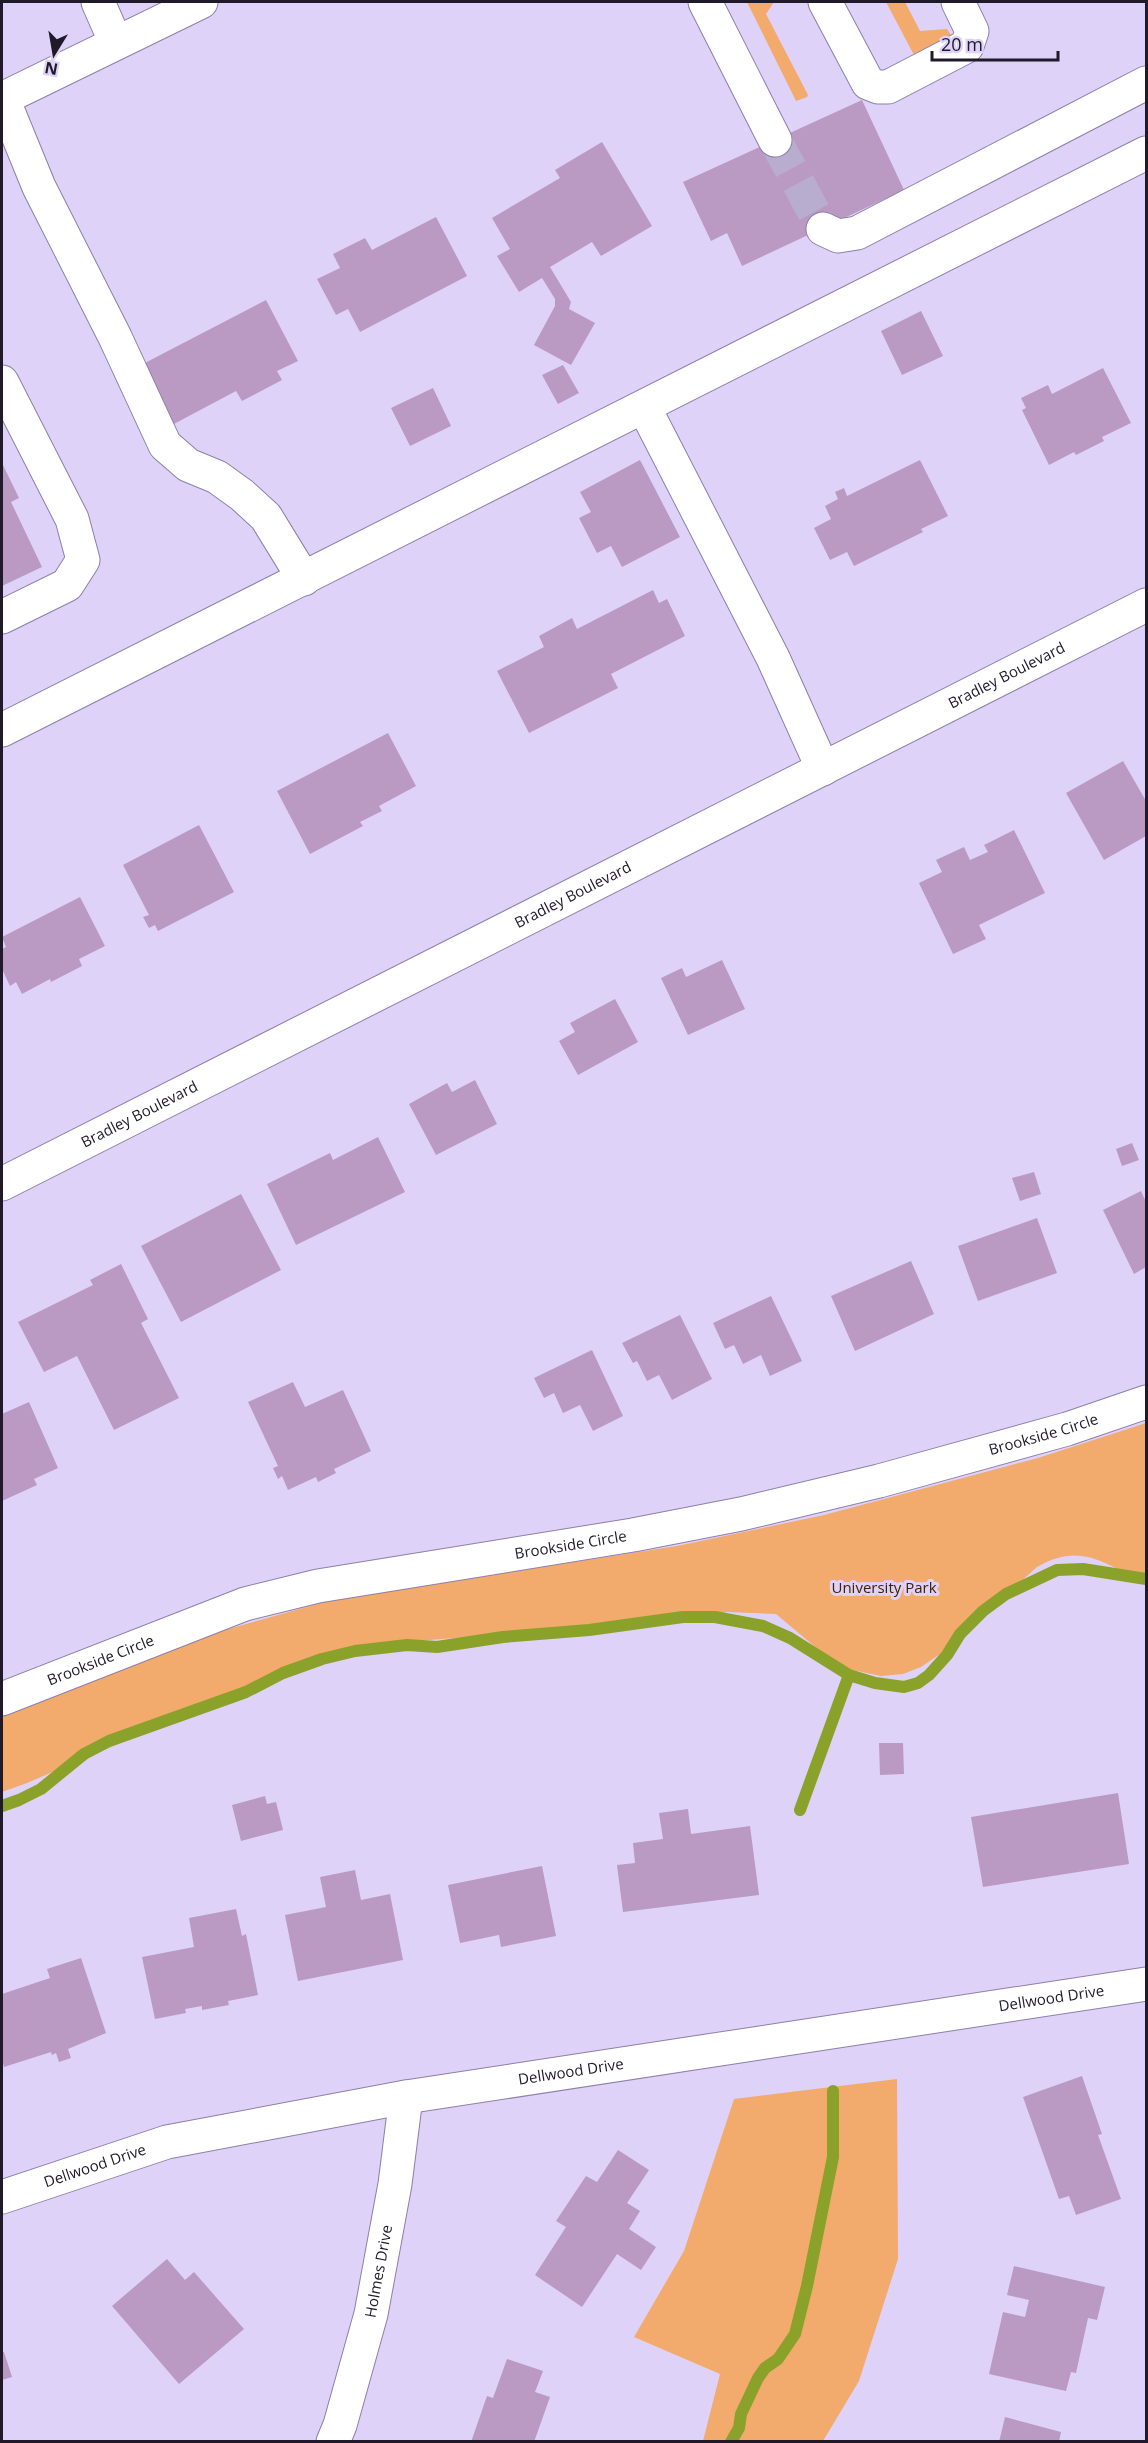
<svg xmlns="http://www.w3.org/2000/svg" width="1148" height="2443" font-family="'Open Sans',sans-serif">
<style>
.green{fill:#f3aa6d}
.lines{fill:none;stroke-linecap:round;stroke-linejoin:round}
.stream{stroke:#8ba22a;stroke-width:12}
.building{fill:#ba9ac2}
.minor-tunnel{stroke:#b8adcf;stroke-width:33;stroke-dasharray:33 16;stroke-linecap:butt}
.minor-casing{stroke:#8d7faa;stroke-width:35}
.major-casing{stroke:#8d7faa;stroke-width:35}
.minor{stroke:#fff;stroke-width:33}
.major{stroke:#fff;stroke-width:33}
.labels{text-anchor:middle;stroke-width:6;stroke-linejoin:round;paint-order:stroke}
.street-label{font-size:15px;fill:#1f192a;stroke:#ded2f8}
.park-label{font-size:15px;fill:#422000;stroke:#ded2f8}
</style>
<rect width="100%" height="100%" fill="#ded2f8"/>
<!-- green -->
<path class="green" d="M747,2H774L766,14L808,95L807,97L796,101Z
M886,2H905L920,31L947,29L951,35L949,38L914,55Z
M1146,1423V1584C1106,1564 1081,1541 1037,1567L940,1654L921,1667L903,1674L881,1676L848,1669L832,1661L776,1614L728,1612L611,1626L403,1642L351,1653L217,1701L27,1783L2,1792V1717L214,1633L335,1599L677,1546L824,1515L1038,1458Z
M897,2079L898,2259L859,2381L823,2441H703L720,2374L634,2337L684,2251L734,2099Z"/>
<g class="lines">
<!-- stream -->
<path class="stream" d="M2,1806L19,1800L41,1789L84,1754L109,1741L246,1692L283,1673L322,1659L355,1651L407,1645L437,1647L503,1637L589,1630L683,1617H715L763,1626L790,1638L849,1675L875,1683L904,1687L918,1683L929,1675L947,1655L960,1634L983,1611L1006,1594L1057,1570L1083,1569L1146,1579
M800,1810L849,1675
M731,2442L739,2428L741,2414L758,2378L765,2368L778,2359L795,2334L807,2286L833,2157V2091"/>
</g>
<!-- building -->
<path class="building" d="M862,100L904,190L742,266L727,233L711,241L683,182Z
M602,142L652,226L601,256L592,242L550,267L571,302L569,309L595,323L571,365L534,345L555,306V299L542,278L519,292L497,256L510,249L492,218L560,178L555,170Z
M436,217L467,276L360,332L348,309L336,315L317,279L340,268L333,254L365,238L372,250Z
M266,300L298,361L277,371L282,380L242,401L236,391L172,425L141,365Z
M921,311L943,356L902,375L881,331Z
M563,365L579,393L558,404L542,375Z
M1103,368L1131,423L1102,437L1104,441L1076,455L1074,452L1049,465L1022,410L1026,408L1021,398L1048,385L1052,394Z
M433,388L451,426L410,446L391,408Z
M640,460L680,537L622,567L611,546L597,553L579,518L591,512L580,492Z
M920,460L948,516L921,529L923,532L854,566L847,552L830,560L814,528L831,519L825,506L838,499L835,492L844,488L847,496Z
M2,463L19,498L11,502L42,567L2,586Z
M653,590L659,603L667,599L685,636L611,674L618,688L529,733L497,671L544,647L539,636L572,618L577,629Z
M388,733L416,786L379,806L382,811L360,822L363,826L310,854L277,791Z
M1123,761L1146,801V836L1104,860L1066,793Z
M199,825L234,892L158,931L155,925L149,928L143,917L149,915L123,865Z
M1014,830L1045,893L979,925L986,939L953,954L919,883L942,872L936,860L964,847L970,860L988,852L984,845Z
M80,897L105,946L79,959L82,966L51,982L50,979L22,994L16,982L10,986L2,969V949L6,947L2,937Z
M722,960L745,1009L688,1035L661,978L682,968L686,977Z
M615,999L638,1042L578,1075L559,1041L575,1032L570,1023Z
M475,1080L497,1124L436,1155L409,1104L447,1083L452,1092Z
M378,1137L405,1192L296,1245L267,1184L330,1153L333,1160Z
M1132,1143L1139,1160L1122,1166L1116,1149Z
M1034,1172L1041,1194L1020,1201L1012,1178Z
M1141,1191L1146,1202V1267L1134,1274L1103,1210Z
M241,1194L281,1270L181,1322L141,1246Z
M1037,1218L1057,1273L978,1301L958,1246Z
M911,1261L934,1314L855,1351L831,1296Z
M121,1264L148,1319L141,1323L179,1398L114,1430L77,1356L44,1372L18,1322L93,1285L90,1280Z
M771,1296L802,1361L770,1376L761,1355L743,1364L734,1345L725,1349L713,1323Z
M680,1315L712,1379L672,1400L659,1375L647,1381L637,1361L633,1363L622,1343Z
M592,1350L623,1416L593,1431L580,1405L563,1413L554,1393L544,1398L534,1378Z
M293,1382L305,1407L343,1390L371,1451L334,1469L336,1473L318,1482L316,1477L288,1490L282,1476L278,1479L273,1468L278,1466L248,1402Z
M29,1402L58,1468L34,1479L37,1485L2,1501V1414Z
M879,1743H903L904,1774L880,1775Z
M1118,1793L1129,1864L983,1887L971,1817Z
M265,1796L267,1804L276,1802L283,1830L241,1841L232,1805Z
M688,1809L691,1834L750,1826L759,1895L623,1912L617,1865L635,1863L633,1843L663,1839L659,1813Z
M542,1866L556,1936L501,1947L499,1935L460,1943L448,1885Z
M355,1870L361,1900L390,1894L403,1960L298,1981L285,1915L326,1907L320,1877Z
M236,1909L242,1936L246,1934L258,1995L228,2001L229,2005L202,2010V2006L185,2009L186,2013L155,2019L142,1957L194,1947L189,1918Z
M81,1958L106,2033L68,2049L71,2058L59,2062L56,2053L52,2055L51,2052L4,2067L2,2060V1994L50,1978L47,1969Z
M1082,2076L1102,2134L1098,2135L1121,2199L1076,2215L1069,2196L1059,2199L1023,2097Z
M618,2150L649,2170L627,2203L640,2211L629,2229L656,2247L641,2270L617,2254L582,2307L535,2275L566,2227L556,2221L586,2176L597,2182Z
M167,2259L185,2280L194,2272L244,2329L179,2384L112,2306Z
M1014,2266L1105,2287L1097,2320L1088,2318L1076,2373L1071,2372L1066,2391L989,2374L1003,2312L1025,2317L1029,2300L1007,2295Z
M2,2352H4L12,2377L2,2380Z
M507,2359L543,2371L535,2392L550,2397L534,2442H471L487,2396L493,2398Z
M1005,2417L1061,2432L1059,2442H999Z"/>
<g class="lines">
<!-- minor-tunnel -->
<path class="minor-tunnel" d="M775,140L823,229"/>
<!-- minor casing -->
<g class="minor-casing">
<g id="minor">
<path d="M98,2L116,43"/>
<path d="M705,2L775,140"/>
<path d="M825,2L868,83L878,87H888L967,46L972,31L958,2"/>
<path d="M3,99L39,187L115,337L165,445L188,465L217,477L242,495L266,517L304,579"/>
<path d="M823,229L838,236L857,233L1146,83"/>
<path d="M2,382L72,519L83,560L67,585L2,617"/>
<path d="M644,407L773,658L823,769"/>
<path d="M2,730L1146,153"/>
<path id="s1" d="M2,1184L1146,605"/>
<path id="s2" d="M2,1699L245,1604L318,1586L633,1535L741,1514L879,1481L1067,1429L1146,1402"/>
<path id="s3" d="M2,2197L167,2142L406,2097L1146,1984"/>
<path id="s4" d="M333,2442L340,2425L371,2314L395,2184L406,2097"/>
</g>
</g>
<!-- major casing -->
<g class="major-casing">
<path id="major" d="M2,99L201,2"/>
</g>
<!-- minor -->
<use href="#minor" class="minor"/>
<!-- major -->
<use href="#major" class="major"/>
</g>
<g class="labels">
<!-- street labels -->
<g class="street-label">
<text dy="5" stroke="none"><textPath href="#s1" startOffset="1126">Bradley Boulevard</textPath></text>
<text dy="5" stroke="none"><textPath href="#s1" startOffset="640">Bradley Boulevard</textPath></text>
<text dy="5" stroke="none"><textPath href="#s1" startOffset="154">Bradley Boulevard</textPath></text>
<text dy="5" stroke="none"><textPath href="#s2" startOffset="1078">Brookside Circle</textPath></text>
<text dy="5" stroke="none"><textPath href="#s2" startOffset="592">Brookside Circle</textPath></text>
<text dy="5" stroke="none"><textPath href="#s2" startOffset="106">Brookside Circle</textPath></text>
<text dy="5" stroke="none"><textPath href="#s3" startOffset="1070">Dellwood Drive</textPath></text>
<text dy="5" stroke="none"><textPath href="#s3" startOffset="584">Dellwood Drive</textPath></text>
<text dy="5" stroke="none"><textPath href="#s3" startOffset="98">Dellwood Drive</textPath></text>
<text dy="5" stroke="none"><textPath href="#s4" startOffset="177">Holmes Drive</textPath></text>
</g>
<!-- park labels -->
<g class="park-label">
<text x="884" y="1593">University Park</text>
</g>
</g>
<!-- border -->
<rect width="1148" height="2443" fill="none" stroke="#1f192a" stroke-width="6"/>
<!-- north arrow -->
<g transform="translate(54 54) rotate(191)" stroke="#ded2f8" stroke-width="4.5" paint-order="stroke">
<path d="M0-4.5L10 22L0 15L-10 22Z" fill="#1f192a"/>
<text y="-9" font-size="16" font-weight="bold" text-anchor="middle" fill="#1f192a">N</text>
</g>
<!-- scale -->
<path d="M932 51v9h126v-9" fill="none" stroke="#1f192a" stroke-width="3"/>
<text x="941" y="51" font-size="18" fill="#1f192a" stroke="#ded2f8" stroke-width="4.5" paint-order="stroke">20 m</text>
</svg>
